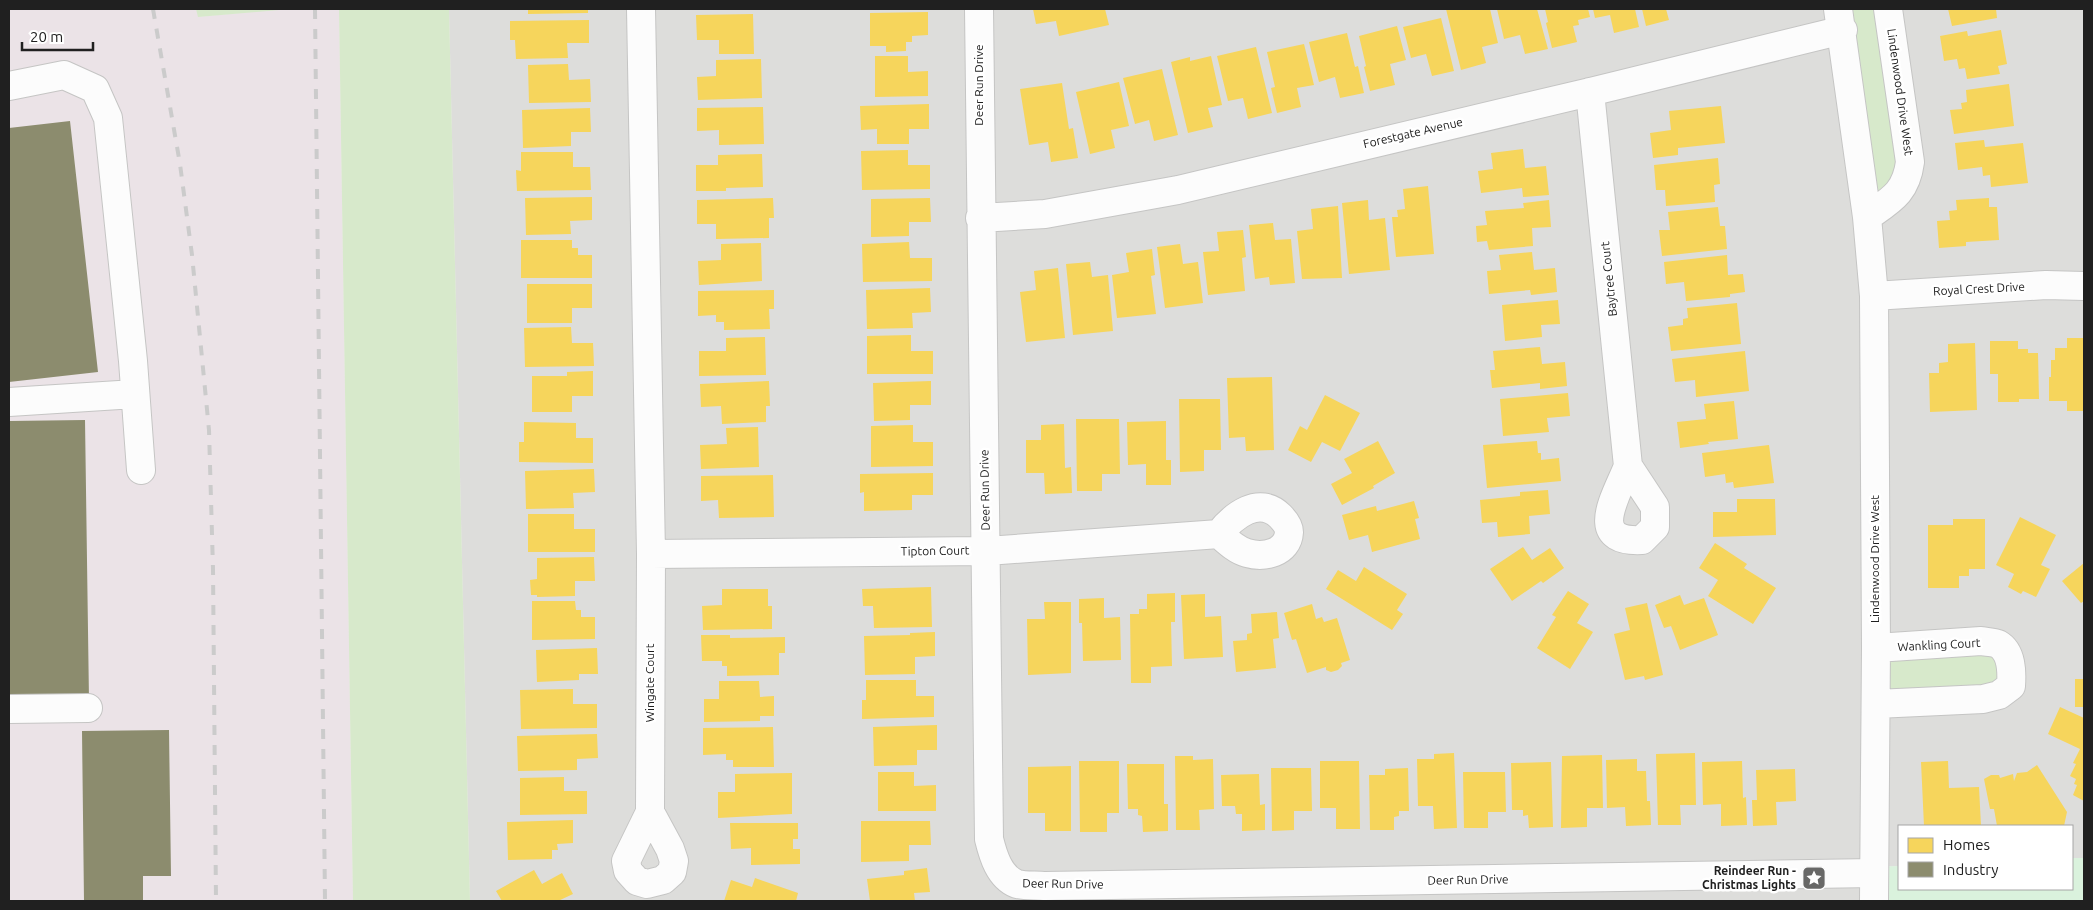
<svg xmlns="http://www.w3.org/2000/svg" width="2093" height="910" font-family="Ubuntu,sans-serif">
<style>
.residential{fill:#dddddb}
.industrial{fill:#ebe3e7}
.grass{fill:#d7e9cb}
.park{fill:#daf2dd}
.homes{fill:#f6d55c}
.industry{fill:#8c8c6e}
.lines{fill:none;stroke-linecap:round;stroke-linejoin:round}
.minor-casing{stroke:#c5c5c4;stroke-width:30}
.minor{stroke:#fcfcfc;stroke-width:28}
.rail{stroke:#cbcbcb;stroke-width:4;stroke-dasharray:10 10;stroke-linecap:butt}
.labels{text-anchor:middle;stroke-width:5;stroke-linejoin:round;paint-order:stroke}
.street-label{font-size:12px;fill:#202020;stroke:#fff}
.poi-label{font-size:12px;font-weight:bold;fill:#202020;stroke:#fff;text-anchor:end}
</style>
<rect width="100%" height="100%" fill="#eeedea"/>
<!-- residential -->
<path class="residential" d="M449,9H2084V858H2072V826H1899V866L1873,867L1874,901H470Z"/>
<!-- industrial -->
<path class="industrial" d="M9,9H196L199,17L279,9H339L353,901H9Z"/>
<!-- grass -->
<path class="grass" d="M196,9H279V10L198,17Z
M339,9H449L470,901H353Z
M1838,9H1888L1910,162L1867,217Z
M1998,644L2011,686L1876,704V648Z"/>
<!-- park -->
<path class="park" d="M2072,858H2084V901H1874L1873,867L1899,866V889H2072Z"/>
<!-- homes -->
<path class="homes" d="M528,9H588V13L528,14Z
M1033,9H1105L1109,25L1059,36L1056,21L1036,24Z
M1446,9H1490L1498,43L1482,47L1486,63L1461,70Z
M1497,9H1537L1548,49L1525,54L1520,35L1504,39Z
M1545,9H1588L1590,17L1578,20L1579,25L1573,26L1577,42L1552,48L1546,23L1548,22Z
M1593,9H1635L1639,27L1614,33L1610,15L1595,18Z
M1642,9H1666L1669,20L1646,26Z
M1948,9H1996L1997,18L1952,26Z
M928,12V35L912,36V42H906V51L886,52V46H870V13Z
M753,14L754,54H719V40H697L696,15Z
M1441,18L1454,71L1432,76L1426,54L1411,58L1403,27Z
M589,20V43H567L568,58L516,59L515,40H510V21Z
M1397,26L1406,60L1390,64L1395,85L1370,91L1364,67L1366,66L1359,36Z
M2001,30L2007,64L1998,66L2000,74L1967,79L1965,68L1959,69L1957,59L1944,61L1940,36L1967,31L1968,36Z
M1347,33L1355,67L1358,66L1364,93L1340,98L1335,77L1319,82L1309,42Z
M1304,44L1314,85L1297,88L1301,107L1277,113L1271,88L1275,87L1267,52Z
M1256,47L1272,113L1248,119L1243,98L1228,101L1217,56Z
M875,56H908V72L928,71V96L875,97Z
M1211,56L1222,105L1208,108L1213,127L1188,133L1171,62L1190,57V61Z
M761,59L762,98L698,100L697,77L716,76V60Z
M568,64L569,80L590,79L591,102L529,103L528,65Z
M1162,69L1178,135L1154,141L1149,120L1135,124L1123,78Z
M1119,82L1129,126L1111,130L1115,148L1090,154L1076,92Z
M1062,83L1069,129L1073,128L1078,158L1051,162L1048,142L1029,145L1020,89Z
M2009,84L2014,126L1954,134L1950,110L1962,109L1961,103L1967,102L1966,90Z
M929,104V129H909V144H877V129L861,130L860,106Z
M1721,106L1725,143L1678,148V155L1653,158L1650,133L1671,130L1669,111Z
M763,107L764,144L719,145V130L697,131V108Z
M590,108L591,132H571V146L523,148L522,110Z
M1984,140L1985,147L2023,143L2028,183L1991,187L1990,175L1983,176L1982,167L1958,170L1955,143Z
M1523,149L1525,168L1546,166L1549,195L1523,197L1522,188L1481,193L1478,171L1493,169L1491,153Z
M908,150V165H930V189L862,190L861,151Z
M521,152H573V167H590L591,190L517,191L516,170L521,171Z
M762,154L763,187L726,188V191H696V165H718V155Z
M1718,158L1720,184L1714,185L1715,202L1666,206L1665,190H1656L1654,165Z
M1428,186L1434,254L1396,257L1392,217H1398L1397,210L1405,209L1403,189Z
M592,197V220L570,221L571,234L526,235L525,198Z
M773,198L774,218H769V238L716,239V224H697V200Z
M930,198L931,222H909V236L871,237V199Z
M1989,198V207H1997L1999,240L1966,242V246L1939,248L1937,221L1950,220L1949,211L1957,210L1956,200Z
M1368,200L1369,220L1385,218L1390,270L1349,274L1342,203Z
M1549,200L1551,227L1532,228L1533,246L1489,250L1487,241L1477,242L1476,226L1487,225L1485,211L1524,208L1523,203Z
M1338,206L1342,278L1302,279L1297,231L1313,229L1311,209Z
M1718,207L1720,226H1725L1727,249L1662,256L1659,230H1670L1668,212Z
M1273,223L1275,240L1291,239L1295,283L1270,285L1269,277L1255,279L1249,225Z
M1243,230L1246,257L1242,258L1245,291L1208,295L1203,252L1219,251L1217,232Z
M521,240H572V248H578V255H592V278H521Z
M909,242L910,258H932V281L863,282L862,244Z
M761,243L762,281L699,285L698,261L721,260V244Z
M1180,244L1183,264L1198,262L1203,303L1165,308L1157,247Z
M1152,249L1155,275L1151,276L1156,314L1117,318L1112,275L1129,272L1126,253Z
M1532,252L1534,270L1555,268L1557,292L1531,295L1530,290L1489,294L1487,271L1501,270L1499,255Z
M1727,255L1728,275L1743,274L1745,292L1730,294V297L1686,301L1684,282L1666,284L1664,262Z
M1090,262L1092,277L1108,275L1113,331L1073,335L1066,264Z
M1058,268L1065,338L1026,342L1020,292L1036,290L1034,271Z
M527,284H592V308H572V323H527Z
M930,288L931,312L912,313L913,328L867,329L866,290Z
M774,290V309H769L770,329L724,330V322H716V315L698,316V291Z
M1558,300L1560,324L1541,325L1542,337L1505,341L1502,305Z
M1737,303L1741,344L1671,351L1668,327L1683,325V319L1688,318L1687,308Z
M571,327L572,343H593L594,366L525,367L524,328Z
M911,335V351H933V374H867V336Z
M765,337L766,375L699,376V351H726V338Z
M2067,338H2084V411H2067V401H2049V377H2051V360H2055V348H2067Z
M1990,341H2018V349H2028V353H2038L2039,399H2019V402H1998V374H1990Z
M1975,343L1977,410L1930,412L1929,373H1939V363L1948,362V344Z
M1540,347L1542,364L1565,362L1567,386L1540,389V383L1492,388L1490,370H1495L1493,351Z
M1745,351L1749,391L1696,397L1695,380L1675,382L1672,359Z
M593,371V396H572V412H532V376H567V372Z
M1272,377L1274,450L1246,451L1245,437L1229,438L1227,378Z
M769,381L770,406H766V422L722,424L721,406L701,407L700,384Z
M931,381V405H910V420L874,421L873,383Z
M1568,393L1570,416L1547,418L1549,432L1503,436L1500,399Z
M1325,395L1360,413L1340,451L1322,442L1311,462L1288,450L1300,426L1307,430Z
M1179,399H1220L1221,450H1204V471L1180,472Z
M1734,401L1738,439L1708,442L1709,444L1680,448L1677,422L1706,419L1704,404Z
M1076,419H1119L1120,474H1102V491H1077Z
M1166,421V460H1171V485H1146V464L1128,465L1127,422Z
M524,422L576,423V438H593V463L519,462V442H524Z
M1064,424L1065,468L1071,467L1072,493L1045,494L1044,473H1026V440H1041V425Z
M913,425V442H933V466L871,467V426Z
M758,427L759,467L701,469L700,445L727,444L726,428Z
M1378,441L1395,473L1373,486L1374,488L1342,505L1331,484L1352,473L1344,459Z
M1537,441L1538,453H1541V460L1559,458L1561,481L1487,488L1483,445Z
M1769,445L1774,483L1734,488L1733,482L1726,483L1725,474L1705,477L1702,453Z
M594,469L595,492L573,493L574,508L526,509L525,471Z
M933,473V495H912V510L864,511V492L860,493V474Z
M773,475L774,517L719,518L718,500L701,501V476Z
M1548,490L1550,514L1529,516L1530,534L1498,537L1497,522L1482,523L1480,500L1520,496V492Z
M1737,499H1775L1776,535L1713,537V512H1737Z
M1414,501L1419,518L1415,519L1420,539L1372,552L1368,535L1349,540L1342,515L1376,506L1377,511Z
M528,514H574V529H595V552H528Z
M2020,517L2056,535L2041,565L2050,569L2036,597L2023,591L2021,594L2008,587L2014,574L1996,565Z
M1953,519H1985V569H1969V576H1959V588H1928V525H1953Z
M1715,543L1747,564L1744,568L1776,588L1753,624L1708,596L1718,580L1699,568Z
M1523,547L1532,560L1550,548L1564,568L1543,583L1541,581L1512,601L1490,569Z
M594,557L595,581H575V596L537,597V595H531L530,580L537,579V558Z
M2084,563V601L2081,603L2062,581Z
M1364,567L1407,594L1397,610L1403,614L1392,630L1326,589L1338,570L1356,581Z
M931,587L932,627L874,628L873,606H863L862,589Z
M722,589H768V606H772V629L703,630L702,606L722,605Z
M1568,591L1589,604L1577,623L1593,632L1570,669L1537,648L1556,617L1552,615Z
M1175,593V622H1171L1172,666L1151,667V683H1131L1130,614H1139V609H1147V594Z
M1205,594V617L1221,616L1223,657L1184,659L1181,595Z
M1680,595L1684,605L1704,598L1718,635L1680,650L1671,626L1664,628L1655,605Z
M1104,598V618L1120,617L1121,660L1083,661L1082,623H1079V599Z
M532,601H575L576,610H581V617H595V639L532,640Z
M1044,602H1071V673L1028,675L1027,619H1045Z
M1647,603L1663,675L1645,680L1644,676L1625,680L1614,634L1630,630L1625,608Z
M1312,604L1316,619L1322,617L1324,622L1337,618L1350,660L1341,663L1342,666L1338,670L1331,672L1326,670V667L1307,673L1296,639L1292,640L1284,613Z
M1277,612L1279,638L1273,639L1276,668L1236,672L1233,641L1247,640V634L1252,633L1251,614Z
M935,632V656L915,657V674L865,675L864,636L910,635V633Z
M701,635H730V638L785,637V653H779V675L727,676V666H722V661H702Z
M597,648L598,674H579V680L537,682L536,650Z
M2075,679H2084V707H2075Z
M866,680H916V696H934V717L862,719V700H866Z
M719,681H759L760,697L774,696V716H760V721L704,722V699H719Z
M573,689V704H597V728L521,729L520,690Z
M2060,707L2084,718V801L2073,795L2077,785L2074,784L2076,779L2070,776L2076,764L2073,763L2080,749L2048,734Z
M937,725V750H917V765L874,766L873,727Z
M773,727L774,767H733V760H726V754L703,755V728Z
M597,734L598,758L577,759V770L518,771L517,736Z
M1454,753L1457,828L1434,829L1433,806H1418L1417,759H1434V754Z
M1695,753L1696,805H1680L1681,825H1658L1656,754Z
M1602,755L1603,808H1587V827L1561,828L1562,756Z
M1175,756H1193V760L1213,759L1214,809L1199,810L1200,830H1176Z
M1637,759V771H1646L1647,801H1650L1651,825L1626,826L1625,807L1607,808L1606,760Z
M1079,761H1119V813H1107V832H1080Z
M1320,761H1359L1360,829H1336V808H1320Z
M1742,761L1743,798L1746,797L1747,825L1721,826V804L1703,805L1702,762Z
M1948,761L1949,788L1979,787L1981,826H1924L1921,762Z
M1551,762L1553,827L1529,828L1528,815L1523,816V810H1512L1511,763Z
M1127,764H1164V804H1168V831L1143,832L1142,816L1138,815V809H1128Z
M2037,765L2067,812L2064,826H1997L1994,809H1990L1984,779L1991,775H1999L2000,778L2013,774L2014,781L2017,773L2027,772Z
M1071,766V831H1045V813H1028V767Z
M1271,768H1311L1312,811H1294V830L1272,831Z
M1408,768L1409,811H1399V816L1394,817V830H1370L1369,775H1385V769Z
M1795,769L1796,801L1776,802L1777,825L1753,826L1752,800H1757L1756,770Z
M878,772H914V786L936,785V811H878Z
M1463,772H1505L1506,812H1488V828H1464Z
M792,773V814L718,818V792H735V774Z
M1259,774L1260,805L1265,804V830L1242,831V814H1236L1235,806H1222L1221,775Z
M564,777V791H587V814L520,815V778Z
M573,820V843L557,844L558,850H552V859L508,860L507,822Z
M861,821H930L931,845H909V861L861,862Z
M730,823H798V839H793V849H800V864L751,865V848L731,849Z
M927,868L930,892L914,893L915,901H870L867,879L904,875V871Z
M534,870L542,884L562,873L573,894L558,901H502L496,891Z
M755,878L798,893L796,901H724L731,880L752,887Z"/>
<!-- industry -->
<path class="industry" d="M70,121L98,372L9,382V128Z
M85,420L89,700L9,701V421Z
M169,730L171,876H143V901H84L82,731Z"/>
<g class="lines">
<!-- minor casing -->
<g class="minor-casing">
<path id="minor" d="M641,9L651,554L650,812L626,861L628,871L637,881L647,884L663,880L672,872L674,861L670,849L650,812
M979,9L989,839C993,855 999,877 1017,884C1025,886 1037,885 1045,886L1874,873
M1838,9L1867,217L1874,296L1876,648L1874,901
M9,86L64,75L95,89L108,118L133,361L141,470
M1590,92L1628,466L1655,507V527L1642,540C1585,543 1617,495 1628,466
M1867,217C1891,200 1906,193 1910,162L1888,9
M980,218L1045,214L1178,190L1590,92L1843,30
M1874,296L2046,285L2084,286
M9,402L135,394
M651,554L987,551L1219,534C1227,541 1236,550 1247,553C1264,558 1288,553 1289,532C1289,526 1284,520 1280,516C1259,495 1233,516 1219,534
M1876,704L1983,699L1999,695L2011,686C2012,672 2012,652 1998,644C1994,642 1986,642 1981,641L1876,648
M9,709L88,708"/>
</g>
<!-- minor -->
<use href="#minor" class="minor"/>
<!-- rail -->
<path class="rail" d="M153,9L180,164L192,255L209,430L213,569L216,901
M315,9L325,901"/>
</g>
<!-- icons -->
<defs>
<g id="sight-square" transform="scale(1.25)"><rect x="-9" y="-9" width="18" height="18" rx="4" fill="#686867" stroke="#fff"/><path d="M0-6L1.8-2.2L6-1.7L2.9 1.2L3.7 5.4L0 3.3L-3.7 5.4L-2.9 1.2L-6-1.7L-1.8-2.2Z" fill="#fff"/></g>
</defs>
<g fill-rule="evenodd">
<use href="#sight-square" x="1814" y="878"/>
</g>
<g class="labels">
<!-- street labels -->
<g class="street-label">
<text transform="translate(979 85) rotate(-90)" y="4">Deer Run Drive</text>
<text transform="translate(1900 92) rotate(82)" y="4">Lindenwood Drive West</text>
<text transform="translate(1413 133) rotate(-13)" y="4">Forestgate Avenue</text>
<text transform="translate(1609 279) rotate(-96)" y="4">Baytree Court</text>
<text transform="translate(1979 289) rotate(-3)" y="4">Royal Crest Drive</text>
<text transform="translate(985 490) rotate(-91)" y="4">Deer Run Drive</text>
<text transform="translate(935 551) rotate(-1)" y="4">Tipton Court</text>
<text transform="translate(1875 559) rotate(-90)" y="4">Lindenwood Drive West</text>
<text transform="translate(1939 645) rotate(-3)" y="4">Wankling Court</text>
<text transform="translate(650 683) rotate(-90)" y="4">Wingate Court</text>
<text transform="translate(1468 880) rotate(-1)" y="4">Deer Run Drive</text>
<text transform="translate(1063 884) rotate(1)" y="4">Deer Run Drive</text>
</g>
<!-- poi labels -->
<g class="poi-label">
<text x="1796" y="875">Reindeer Run -<tspan x="1796" dy="14">Christmas Lights</tspan></text>
</g>
</g>
<!-- border -->
<rect width="2093" height="910" fill="none" stroke="#202020" stroke-width="20"/>
<!-- legend -->
<rect x="1898" y="825" width="175" height="65" fill="#ffffff" stroke="#a6a6a6"/>
<rect x="1908" y="838" width="25" height="15" fill="#f6d55c" stroke="#a6a6a6"/>
<text x="1943" y="850" font-size="15" fill="#202020">Homes</text>
<rect x="1908" y="862" width="25" height="15" fill="#8c8c6e" stroke="#a6a6a6"/>
<text x="1943" y="875" font-size="15" fill="#202020">Industry</text>
<!-- scale -->
<path d="M22 42v8h71v-8" fill="none" stroke="#202020" stroke-width="2.5"/>
<text x="30" y="42" font-size="15" fill="#202020" stroke="#ffffff" stroke-width="4" paint-order="stroke">20 m</text>
</svg>
